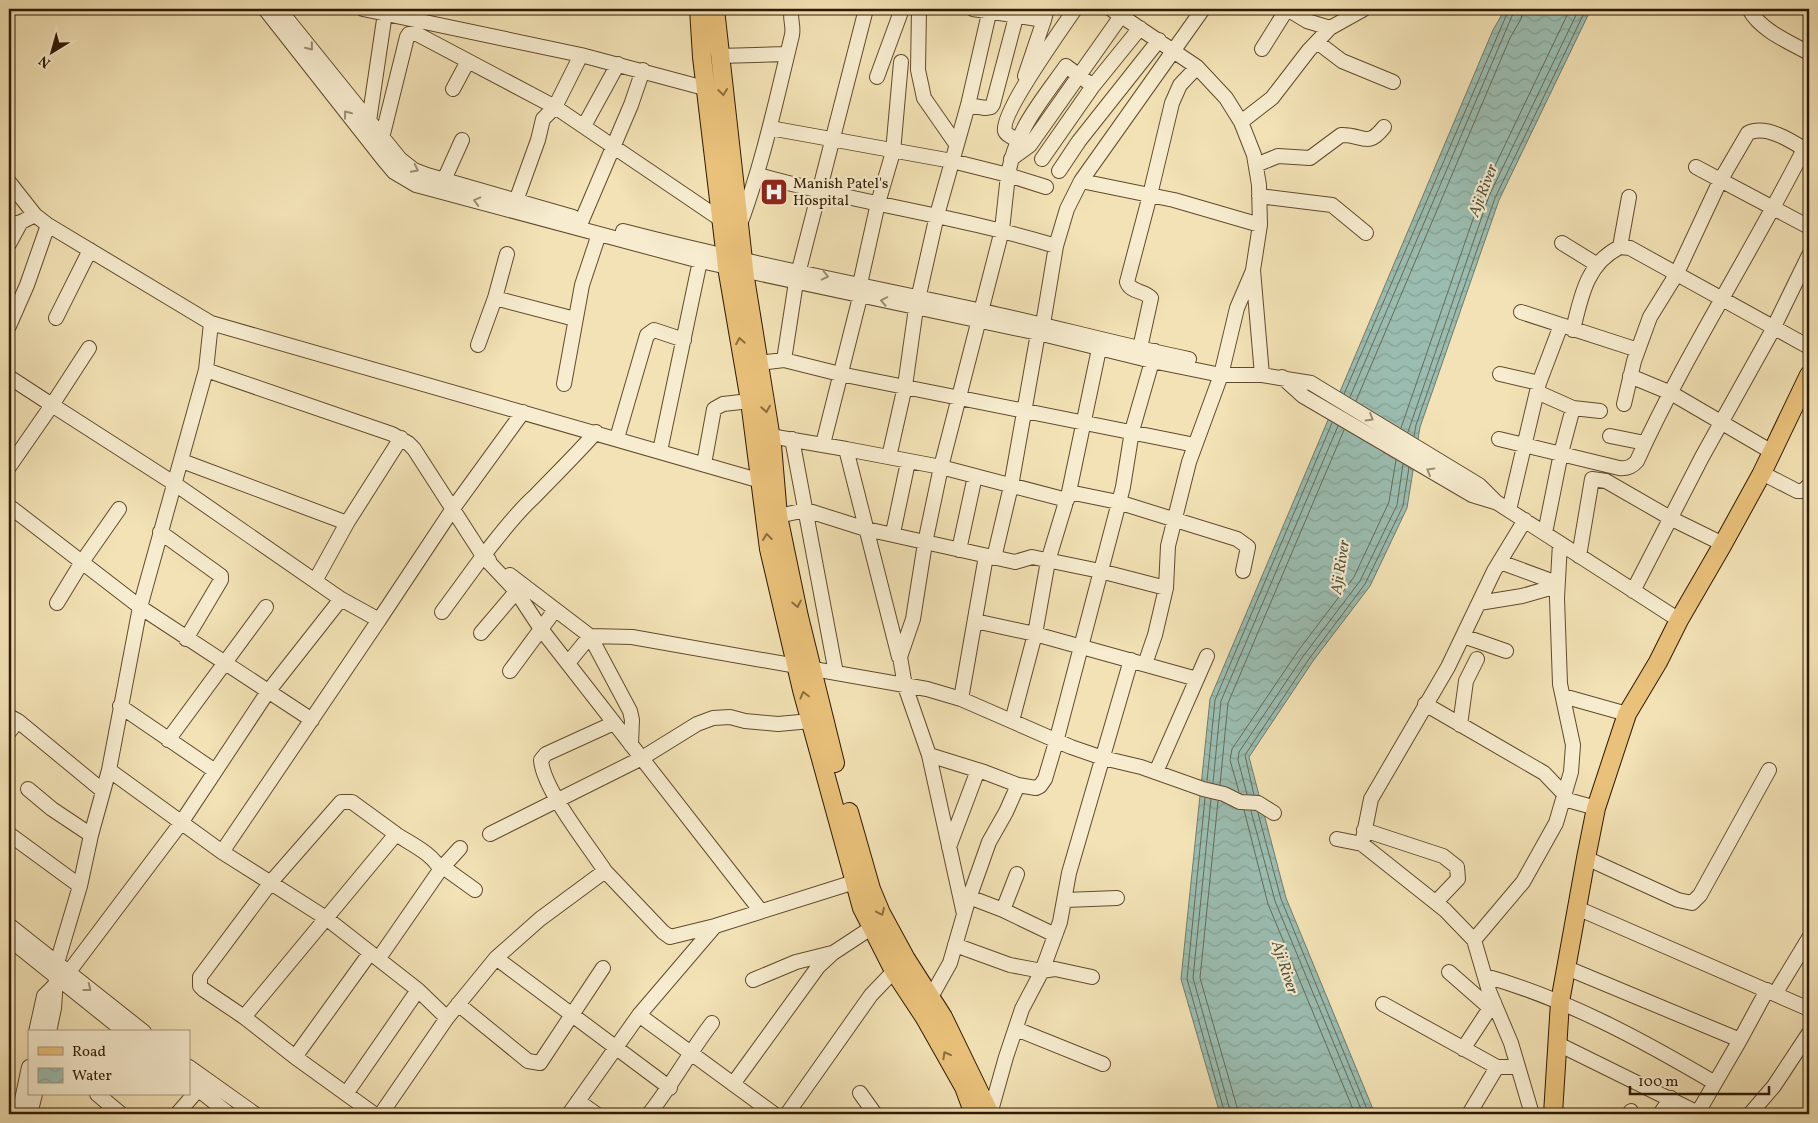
<svg xmlns="http://www.w3.org/2000/svg" width="1818" height="1123" font-family="Vollkorn,serif">
<style>
.water{fill:url(#water-waves);stroke:#707b6a}
.lines{fill:none;stroke-linecap:round;stroke-linejoin:round}
.shore{stroke:#656b58;stroke-width:1}
.minor-casing{stroke:#604b2d;stroke-width:16}
.major-casing{stroke:#2f1900;stroke-width:20}
.minor{stroke:#f7eccf;stroke-width:14}
.major{stroke:#e9c17a;stroke-width:18}
.oneway{stroke:#9d8d72}
.oneway2{stroke:#8c6d3d}
.labels{text-anchor:middle;stroke-width:4.5;stroke-linejoin:round;paint-order:stroke}
.poi-label{font-size:15px;fill:#2f1900;stroke:#f7eccf;text-anchor:start}
.water-label{font-size:16px;font-style:italic;fill:#55523e;stroke:#f7eccf}
</style>
<defs>
<pattern id="water-waves" width="16" height="10" patternUnits="userSpaceOnUse" patternTransform="scale(1.25)"><rect width="16" height="10" fill="#9bbdb1"/><path d="M0 5q4-4 8 0t8 0" fill="none" stroke="#86a296"/></pattern>
</defs>
<rect width="100%" height="100%" fill="#f2e2b5"/>
<filter id="stains"><feTurbulence type="fractalNoise" baseFrequency=".004" numOctaves="4"/><feColorMatrix values="0 0 0 0 .2 0 0 0 0 .09 0 0 0 0 .02 0 0 0 .5 -.17"/></filter>
<radialGradient id="worn" r=".72"><stop offset=".6" stop-color="#630" stop-opacity="0"/><stop offset="1" stop-color="#630" stop-opacity=".3"/></radialGradient>
<!-- water -->
<path class="water" d="M1505,9H1591L1499,200L1420,427L1407,508L1370,586L1313,661L1249,757L1286,898L1375,1114H1220L1181,979L1210,699L1493,30Z"/>
<g class="lines">
<!-- shore -->
<path class="shore" d="M1344,394L1509,9
M1350,397L1515,9
M1356,401L1510,38L1521,19L1523,9
M1401,428L1482,193L1570,9
M1408,432L1489,196L1579,9
M1414,436L1416,425L1495,198L1586,9
M1207,781L1215,700L1332,423
M1213,783L1221,701L1338,426
M1220,785L1228,703L1344,430
M1239,792L1230,760L1232,749L1298,651L1354,577L1389,502L1396,460
M1247,794L1238,760L1239,752L1304,655L1360,581L1397,505L1403,464
M1254,795L1245,755L1309,659L1365,584L1403,506L1409,467
M1205,798L1187,979L1225,1114
M1211,799L1193,978L1231,1114
M1218,801L1200,978L1239,1114
M1244,810L1268,904L1355,1114
M1251,811L1275,901L1363,1114
M1258,813L1281,899L1369,1114"/>
<!-- minor casing -->
<g class="minor-casing">
<path id="minor" d="M265,9L383,159L394,172L416,185L700,261L1038,333L1152,361L1221,375H1262L1311,383L1479,485L1496,502L1679,620
M279,9L400,159L414,170L427,175L573,217
M363,9L581,55L708,89
M919,9L918,70L924,98L956,144
M973,9L1044,20L1047,9
M1111,9L1197,67L1226,98L1241,122L1254,155L1259,185L1260,225L1253,270L1262,375
M1287,9L1307,21L1330,28
M1749,9C1760,30 1789,42 1809,53
M1317,42L1342,61L1393,82
M1262,49L1287,9
M719,56L785,54
M1025,76L1044,20
M877,77L902,9
M453,89L468,61
M968,105L985,108L991,107L993,104L1016,17
M369,121L385,13
M1241,122L1272,98L1309,50L1330,28L1364,9
M584,126L618,64
M770,128L952,161L1008,175L1002,230L941,467L925,543L913,619L900,657L905,686L929,755L984,772L1018,785L1036,788L1040,786L1045,779L1056,742L1123,487L1132,431L1155,351
M382,138L407,37L409,34H417L555,107L723,221
M1017,140C1014,138 1006,135 1005,131C1000,114 1063,27 1075,9
M1011,159L1030,145L1126,9
M1042,159L1093,86L1140,28
M1256,165L1278,156L1310,158L1341,135C1363,134 1367,149 1384,127
M1696,167L1809,227
M1059,171L1079,141L1159,40
M758,175C857,203 958,216 1056,246
M444,180L462,140
M1081,181L1174,200L1260,225
M9,182L35,215L48,225L211,323L761,481
M1046,187L1008,175C1016,129 1040,103 1066,66L1093,86
M1259,196L1332,205L1366,233
M516,201L538,140L543,119L555,107L581,55
M582,220L631,105L643,70
M9,225L21,222L35,215
M739,227C763,163 776,101 792,35C794,25 789,18 792,9
M623,231C742,262 862,285 982,311C1052,326 1120,345 1189,359
M1562,243L1596,264
M9,244L21,222
M1620,247L1629,197
M799,270L866,9
M860,284L878,203L893,152L901,62
M495,298L575,319
M1521,312L1638,350
M56,318L90,250
M9,326L27,285L48,225
M1573,330C1581,296 1587,263 1620,247L1630,248L1809,347
M478,345L495,298L507,254
M1140,348L1151,298C1144,290 1131,293 1127,282L1150,195L1172,103L1180,85L1197,67
M784,360L796,282
M750,364L784,360L840,374L1195,445
M206,370L392,434L408,443L414,449L483,556L516,591L541,629L760,910
M1500,374L1539,383
M1630,376L1671,393L1772,452
M9,377L52,405L89,348
M1282,377L1303,396L1472,495L1495,502
M564,384L582,285L599,234
M1537,392L1573,408L1600,411
M1624,404L1634,361L1650,317L1676,275L1720,181L1748,133C1767,124 1793,142 1809,152
M770,436L846,449L899,657
M1610,436L1645,443
M617,438L647,335L654,330L684,340
M792,439L836,673
M1499,439L1619,468C1627,469 1632,467 1637,461C1686,353 1751,254 1804,149
M823,444L860,297
M846,449L941,467L1067,500
M660,451L700,261
M889,457L905,386L916,308L937,215L968,105L990,9
M182,461L347,523
M704,464L714,409L723,404L750,401
M9,467L52,405L175,484L341,599L379,620L454,507L523,412
M1762,473L1797,491H1803L1809,485
M1069,492L1118,502L1237,539L1248,547L1243,571
M9,506L140,607L312,720
M1509,510L1539,383L1561,325
M778,516L806,510L866,529L1015,562L1032,557L1100,571L1166,588
M160,532L221,576V580L186,639
M893,533L908,462
M1545,533L1561,453L1573,408
M959,550L975,476
M1579,556L1592,479L1606,481L1672,519L1723,544
M994,558L1011,486L1038,333L1043,324L1056,246L1067,209L1081,181L1203,9
M489,560L483,556C499,536 515,514 534,497C555,475 576,455 596,432
M1500,562L1557,583
M510,575L590,636L630,711L632,720L631,745
M315,581L347,523L401,438
M1633,591L1702,457L1771,333L1809,255
M57,603L82,562L119,509
M1479,603L1522,596L1557,586
M442,612L483,556
M975,621L1035,634L1197,679
M481,633L521,586
M1463,636L1506,651
M568,663L590,636L632,637L927,689L961,699L1071,747L1103,758L1141,767L1203,789L1224,794L1240,802L1258,803L1274,813
M1145,664L1155,635L1166,588L1168,546L1189,462L1221,375L1237,308L1252,273
M510,671L555,610
M1563,696L1627,714
M961,699L986,556
M1425,704L1544,773L1565,795
M120,706L215,771
M9,716L18,721L9,732
M18,721L103,791
M1012,721L1035,634L1048,561L1069,492L1099,349
M1460,725L1466,681L1477,659
M168,740L266,607
M929,755L964,914
M109,770L222,852L326,918L418,990L447,1018
M1156,772L1207,656
M28,789L52,809L91,835
M1564,799L1596,808
M1364,830L1443,856L1457,867L1458,879L1436,902
M9,834L80,886
M490,834L642,758L697,724L713,718L730,717L745,721L778,724L811,721
M1337,839L1362,844L1445,910L1474,940L1489,991L1511,1043L1532,1114
M1362,844L1371,799L1448,667L1494,571L1525,520
M949,847L978,770
M222,852L379,620
M1586,858L1678,900L1692,903L1700,895L1769,770
M443,867L475,890
M440,870L460,848
M605,871C588,845 543,789 541,760L546,754L614,723
M969,897L1003,910L1017,874
M1065,900L1117,898
M1577,908L1809,1009
M1003,910L1055,935
M9,925L144,1032
M9,939L125,1032
M1474,940L1523,882L1556,823L1571,772L1573,745L1560,684L1557,598L1560,543
M955,945L1010,965L1042,971L1055,969L1092,977
M370,953L295,1057L374,1114
M496,958L670,1088
M1567,968L1740,1040
M1449,972L1490,1008
M68,973L181,823L267,693L341,599
M1485,976C1567,999 1642,1040 1715,1083
M753,980L796,962L832,953
M1775,994L1809,938
M458,1004L528,1061L540,1063L603,968
M927,1004L950,963L967,904L989,842L1006,812L1018,785
M1383,1004L1497,1067H1518
M639,1015L774,1114
M244,1017L396,834C409,843 434,854 440,870L379,958
M1016,1029L1103,1064
M36,1032L44,996L54,986
M49,1032L54,1008L57,963L80,886L91,835L109,770L140,607L206,370L211,323
M1558,1044L1698,1113
M1463,1049L1494,1002
M295,1057L244,1017L204,990L200,986V977L271,882L341,802H352L396,834
M189,1067L255,1114
M189,1082L229,1114
M733,1084L818,967L833,953L871,928
M860,1093L875,1114
M97,1094L121,1114
M346,1094L418,990
M578,1101L596,1114
M19,1114L29,1067
M30,1114L35,1094
M177,1114L204,1083
M381,1114L447,1018L496,958L540,919L605,871L663,932L670,937L715,926L864,879
M569,1114L639,1015L715,926
M649,1114C672,1085 689,1053 712,1023
M787,1114L871,995L894,971
M987,1114H990L1006,1057L1022,1009L1042,971L1060,922L1069,873L1131,660
M1469,1114L1497,1067
M1629,1114L1631,1111
M1660,1114L1671,1098
M1697,1114L1740,1040L1767,990
M1750,1114L1774,1086L1809,1033"/>
</g>
<!-- major casing -->
<g class="major-casing">
<path id="major" d="M699,9L702,57L727,267L750,401L769,549L802,690L862,908L894,971L925,1018L964,1087L974,1114
M715,9L745,278L772,445L778,516L799,617L835,763
M849,812L871,889L881,913L906,959L943,1017L990,1114
M1553,1114L1560,1002L1586,858L1596,808L1627,714L1658,662L1679,620L1723,544L1762,473L1809,375"/>
</g>
<!-- minor -->
<use href="#minor" class="minor"/>
<!-- major -->
<use href="#major" class="major"/>
</g>
<!-- one-way arrows -->
<defs><path id="oneway-chevron" d="M-2-3.5L2.5 0L-2 3.5" fill="none" stroke-width="1.6" stroke-linecap="round" stroke-linejoin="round" transform="scale(1.25)"/></defs>
<g class="oneway">
<use href="#oneway-chevron" transform="translate(310 47) rotate(51)"/>
<use href="#oneway-chevron" transform="translate(347 114) rotate(-128)"/>
<use href="#oneway-chevron" transform="translate(415 169) rotate(27)"/>
<use href="#oneway-chevron" transform="translate(477 201) rotate(-165)"/>
<use href="#oneway-chevron" transform="translate(825 276) rotate(13)"/>
<use href="#oneway-chevron" transform="translate(884 301) rotate(-169)"/>
<use href="#oneway-chevron" transform="translate(1370 418) rotate(31)"/>
<use href="#oneway-chevron" transform="translate(1430 471) rotate(-150)"/>
<use href="#oneway-chevron" transform="translate(88 988) rotate(38)"/>
</g>
<g class="oneway2">
<use href="#oneway-chevron" transform="translate(723 92) rotate(83)"/>
<use href="#oneway-chevron" transform="translate(740 341) rotate(-100)"/>
<use href="#oneway-chevron" transform="translate(766 409) rotate(81)"/>
<use href="#oneway-chevron" transform="translate(767 537) rotate(-97)"/>
<use href="#oneway-chevron" transform="translate(797 604) rotate(78)"/>
<use href="#oneway-chevron" transform="translate(804 695) rotate(-105)"/>
<use href="#oneway-chevron" transform="translate(881 912) rotate(65)"/>
<use href="#oneway-chevron" transform="translate(946 1055) rotate(-119)"/>
</g>
<!-- icons -->
<defs>
<g id="hospital-square" transform="scale(1.4375)"><rect x="-9" y="-9" width="18" height="18" rx="4" fill="#8f2418" stroke="#f7eccf"/><path d="M-5-5h3v3.5h4V-5h3V5h-3V1.5h-4V5h-3Z" fill="#fff"/></g>
</defs>
<g fill-rule="evenodd">
<use href="#hospital-square" x="774" y="192"/>
</g>
<g class="labels">
<!-- poi labels -->
<g class="poi-label">
<text x="793" y="188">Manish Patel's<tspan x="793" dy="17">Hospital</tspan></text>
</g>
<!-- water labels -->
<g class="water-label">
<text transform="translate(1482 190) rotate(-69)" y="6">Aji River</text>
<text transform="translate(1339 567) rotate(-81)" y="6">Aji River</text>
<text transform="translate(1286 967) rotate(72)" y="6">Aji River</text>
</g>
</g>
<!-- margin -->
<rect width="1818" height="1123" fill="none" stroke="#f2e2b5" stroke-width="30"/>
<rect x="10" y="10" width="1798" height="1103" fill="none" stroke="#2f1900" stroke-width="2.5"/>
<rect x="15" y="15" width="1788" height="1093" fill="none" stroke="#2f1900"/>
<!-- legend -->
<rect x="28" y="1030" width="162" height="65" fill="#f7eccf" stroke="#a7987c"/>
<rect x="38" y="1047" width="25" height="8" fill="#e9c17a" stroke="#a7987c"/>
<text x="72" y="1056" font-size="15" fill="#2f1900">Road</text>
<rect x="38" y="1068" width="25" height="15" fill="url(#water-waves)" stroke="#a7987c"/>
<text x="72" y="1080" font-size="15" fill="#2f1900">Water</text>
<!-- north arrow -->
<g transform="translate(52 52) rotate(217)" stroke="#f7eccf" stroke-width="4" paint-order="stroke">
<path d="M0-4L9 19L0 12L-9 19Z" fill="#2f1900"/>
<text y="-8" font-size="14" font-weight="bold" text-anchor="middle" fill="#2f1900">N</text>
</g>
<!-- scale -->
<path d="M1630 1086v8h139v-8" fill="none" stroke="#2f1900" stroke-width="2.5"/>
<text x="1638" y="1086" font-size="15" fill="#2f1900" stroke="#f7eccf" stroke-width="4" paint-order="stroke">100 m</text>
<rect width="100%" height="100%" filter="url(#stains)"/>
<rect width="100%" height="100%" fill="url(#worn)"/>
</svg>
